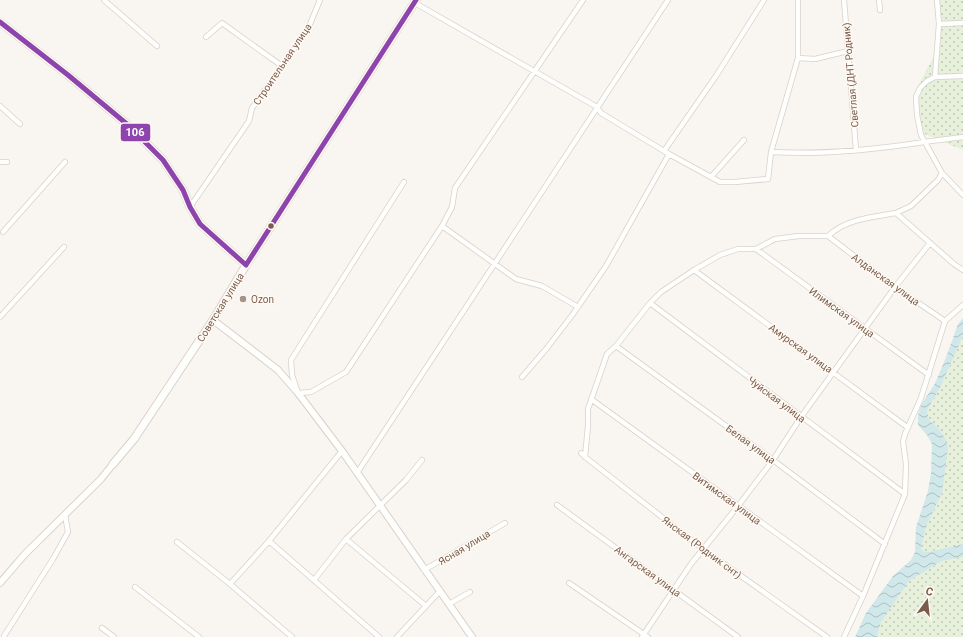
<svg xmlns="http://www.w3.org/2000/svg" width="963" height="637" font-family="Roboto,sans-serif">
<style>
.green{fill:url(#green-dots)}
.water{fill:url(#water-waves)}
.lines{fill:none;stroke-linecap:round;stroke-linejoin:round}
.minor-casing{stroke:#d7d1cb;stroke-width:6}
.tertiary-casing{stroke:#d7d1cb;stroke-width:8}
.secondary-casing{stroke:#d9d2cb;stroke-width:9}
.minor{stroke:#fefefd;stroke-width:4.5}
.tertiary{stroke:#fefefd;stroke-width:6}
.secondary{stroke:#fefefd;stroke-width:7}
.bus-1-casing{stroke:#fffaf3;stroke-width:8}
.bus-1{stroke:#8e44ad;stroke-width:5}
.bus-dot{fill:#7a5c4d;stroke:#fffaf3;stroke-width:1.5}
.poi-dot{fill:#a69286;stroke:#fffaf3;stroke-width:1.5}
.labels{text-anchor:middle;stroke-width:3;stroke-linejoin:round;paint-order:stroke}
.street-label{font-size:10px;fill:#7a5c4d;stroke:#fffaf3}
.poi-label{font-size:10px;fill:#7a5c4d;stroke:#fffaf3;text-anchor:start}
.line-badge{stroke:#fffaf3;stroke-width:1.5}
.badge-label{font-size:11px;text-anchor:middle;font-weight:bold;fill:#fff}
</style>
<defs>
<pattern id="green-dots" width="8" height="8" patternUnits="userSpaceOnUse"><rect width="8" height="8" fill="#e7f0db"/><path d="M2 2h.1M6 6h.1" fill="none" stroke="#c0c6b4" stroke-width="1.8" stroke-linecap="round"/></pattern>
<pattern id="water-waves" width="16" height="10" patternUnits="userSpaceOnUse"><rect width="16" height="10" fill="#d0e8ea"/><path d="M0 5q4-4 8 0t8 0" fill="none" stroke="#aebfc0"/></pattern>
</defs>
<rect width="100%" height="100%" fill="#f9f5f0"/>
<!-- green -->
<path class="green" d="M938,0H963V150L920,132L918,86L941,43Z
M963,336V544L928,552L923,551L921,549L926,527L942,493L939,429L929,420L927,410L939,390Z
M963,557V637H877L881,622L909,581L942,561Z"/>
<!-- water -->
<path class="water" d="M963,318V336L939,390L927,410L929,420L939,429L945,438L948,448L942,493L926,527L921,549L923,551L928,552L963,544V557L942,561L909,581L881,622L877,637H855L866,613L893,576L911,560L915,552L916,527L928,491L931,473L932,444L927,435L918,425C917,404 926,400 935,383C944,364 951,344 958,324Z"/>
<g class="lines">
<!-- minor casing -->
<g class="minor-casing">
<path id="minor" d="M104,0L157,46
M844,0L856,150
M879,0L880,10
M415,3L597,107L601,113L669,154L720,182H735L768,179L771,152L798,58V0
M939,24L963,23
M206,37L222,23L282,66
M798,58L815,59L848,51
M963,76L935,77L927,81L920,88L916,97L917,115L921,135L942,173L963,195
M935,77L939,24L937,0
M0,106L20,124
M664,151L716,76L764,0
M771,152C822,155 873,150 924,142C937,140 950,139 963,137
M0,162H7
M942,173L938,180L911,206L896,213L954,264L963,270
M711,177L744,140
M404,182L291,360L292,375L298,393L311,392L346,372L442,226L452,207L455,188L583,0
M190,207L249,121L252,108L308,29L320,0
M442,226L516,279L542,286L578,307
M3,232L65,162
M828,236L895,287L945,321
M756,249L929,375
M694,270L907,427
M650,303L905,494
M0,317L64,247
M616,346L773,460L885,544
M522,377L547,348L573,314L606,266L669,154
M591,399L863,596
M581,453L585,457L703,549L827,637
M585,457L588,426V409L607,354L616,346L650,303L661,292L694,270L720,255L738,249H756L775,239L799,236H828C846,219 872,217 896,213
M357,473L668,0
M557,505L738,637
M346,539L426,606
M269,541L379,637
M177,542L230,584L292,637
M424,570L505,523
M314,580L346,539L406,480L422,460
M569,583L648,637
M230,584L269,541L342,451
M135,587L199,637
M449,604L470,592
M102,628L114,637
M4,636L53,559L68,532L65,515
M397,637L440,591
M642,637L691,564L738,506L773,460L801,417L895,287L930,243
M844,637L863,596L905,494L906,464L903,442L905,434L921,398L945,321L963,305"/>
</g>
<!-- tertiary casing -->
<g class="tertiary-casing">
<path id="tertiary" d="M213,320L278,370L298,393L342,451L472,637
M0,583L25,554L101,479L113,464"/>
</g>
<!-- secondary casing -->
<g class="secondary-casing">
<path id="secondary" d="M0,22L68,75L128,125L163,160L183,190L190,207L200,224L246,265
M113,464L134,439L213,320L246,265L416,0"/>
</g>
<!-- minor -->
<use href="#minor" class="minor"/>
<!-- tertiary -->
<use href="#tertiary" class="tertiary"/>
<!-- secondary -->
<use href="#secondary" class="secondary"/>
<!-- bus-1 casing -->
<g class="bus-1-casing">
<path id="bus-1" d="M0,22L68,75L128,125L163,160L183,190L190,207L200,224L246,265
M246,265L416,0"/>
</g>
<!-- bus-1 -->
<use href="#bus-1" class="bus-1"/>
</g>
<!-- markers -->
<circle class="bus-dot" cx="271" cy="226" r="3.5"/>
<circle class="poi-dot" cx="243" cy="299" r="4"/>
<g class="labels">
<!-- street labels -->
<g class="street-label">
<text transform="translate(282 64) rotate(-56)" y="4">Строительная улица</text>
<text transform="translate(850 75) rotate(-95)" y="4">Светлая (ДНТ Родник)</text>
<text transform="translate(886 279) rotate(36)" y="4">Алданская улица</text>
<text transform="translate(220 307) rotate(-58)" y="4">Советская улица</text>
<text transform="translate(842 312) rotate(36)" y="4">Илимская улица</text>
<text transform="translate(801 348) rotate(36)" y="4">Амурская улица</text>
<text transform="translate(777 399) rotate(37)" y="4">Чуйская улица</text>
<text transform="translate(751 444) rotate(36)" y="4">Белая улица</text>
<text transform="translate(727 498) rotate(36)" y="4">Витимская улица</text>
<text transform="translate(464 547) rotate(-31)" y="4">Ясная улица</text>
<text transform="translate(702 547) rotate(37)" y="4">Янская (Родник снт)</text>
<text transform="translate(648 571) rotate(36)" y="4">Ангарская улица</text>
</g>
<!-- poi labels -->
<g class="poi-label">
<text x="251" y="303">Ozon</text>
</g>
</g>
<rect class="line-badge" x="120" y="123" width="31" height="19" rx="4" fill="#8e44ad"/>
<g class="badge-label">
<text x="135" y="136">106</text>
</g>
<!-- north arrow -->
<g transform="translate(927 601) rotate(15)" stroke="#fffaf3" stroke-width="3" paint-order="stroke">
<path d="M0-3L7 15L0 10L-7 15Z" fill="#7a5c4d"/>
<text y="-6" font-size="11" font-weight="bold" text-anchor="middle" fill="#7a5c4d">С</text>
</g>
</svg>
